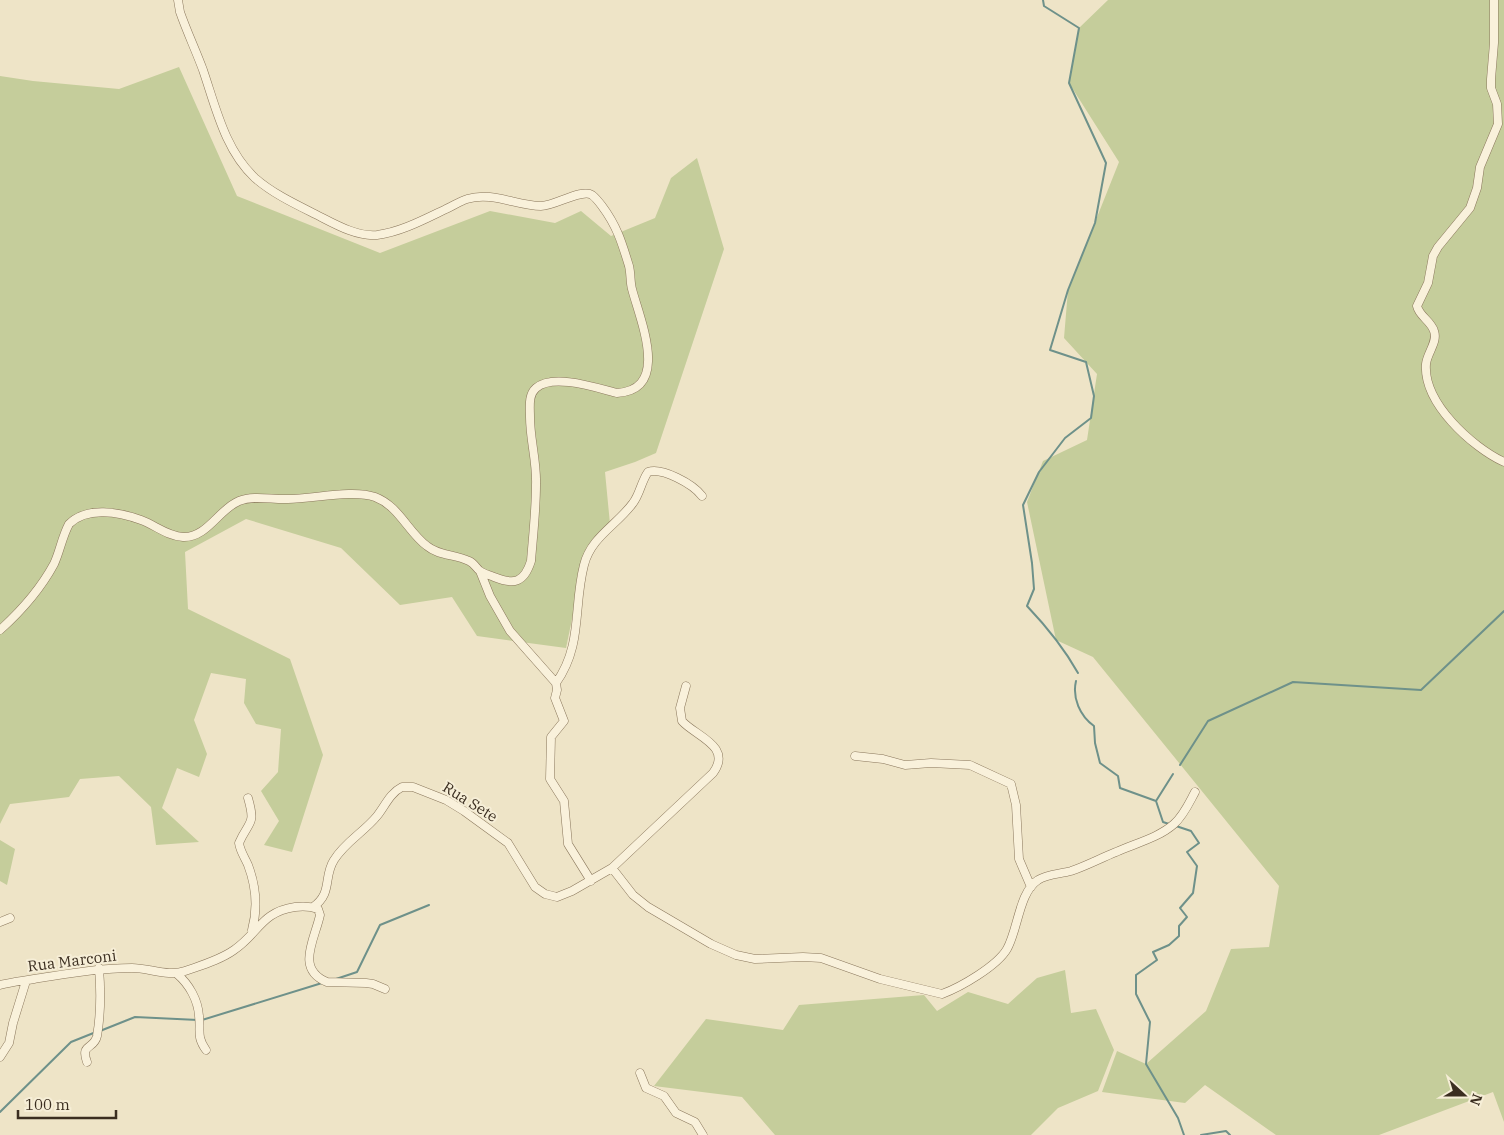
<svg xmlns="http://www.w3.org/2000/svg" width="1504" height="1135" font-family="'IBM Plex Serif',serif">
<style>
.green{fill:#c5cd9b}
.lines{fill:none;stroke-linecap:round;stroke-linejoin:round}
.stream{stroke:#6e918a;stroke-width:2}
.minor-casing{stroke:#8a775c;stroke-width:9}
.minor{stroke:#f9f1db;stroke-width:8}
.labels{text-anchor:middle;stroke-width:4;stroke-linejoin:round;paint-order:stroke}
.street-label{font-size:15px;fill:#3b2e20;stroke:#f6eed7}
</style>
<rect width="100%" height="100%" fill="#eee4c7"/>
<!-- green -->
<path class="green" d="M1108,0H1504V1122L1493,1092L1379,1135H1276L1205,1085L1185,1103L1102,1092L1117,1051L1146,1064L1206,1011L1231,949L1269,947L1279,886L1093,657L1056,640L1027,502L1043,461L1087,440L1097,374L1064,338L1068,290L1119,162L1069,83L1079,28Z
M179,67L237,196L380,253L490,211L555,223L581,211L611,236L655,218L671,178L697,158L724,249L656,453L635,462L605,472L610,524L587,547L566,648L477,636L452,597L400,605L341,548L246,519L185,552L188,609L290,659L323,755L292,852L264,845L279,821L261,791L278,772L281,729L256,724L244,703L246,679L211,673L194,720L207,754L199,777L177,768L162,808L199,842L156,845L151,807L119,776L80,779L69,797L10,804L0,824V76L33,81L119,89Z
M0,840L15,849L7,885L0,881Z
M1065,970L1071,1013L1096,1009L1114,1050L1098,1091L1058,1108L1031,1135H775L742,1097L654,1086L706,1019L783,1030L799,1005L924,995L937,1011L968,992L1008,1004L1037,978Z"/>
<g class="lines">
<!-- stream -->
<path class="stream" d="M1043,0L1044,6L1079,28L1069,83L1106,163L1095,223L1068,290L1050,350L1086,362L1094,396L1091,418L1065,438L1039,472L1023,505L1032,563L1034,589L1027,606C1046,626 1064,648 1078,673
M1076,681C1072,698 1080,716 1094,726L1095,743L1100,763L1118,776L1120,788L1156,801L1163,822L1169,824
M1180,765L1208,721L1293,682L1421,690L1504,611
M1156,801L1173,774
M1176,826L1191,831L1199,843L1187,852L1197,866L1193,893L1180,908L1187,917L1179,926V936L1169,945L1153,952L1157,960L1136,975V994L1150,1022L1146,1064L1178,1118L1184,1135
M336,979L357,972L380,925L429,905
M202,1020L322,983
M100,1031L135,1017L198,1020
M0,1112L71,1042L96,1032
M1201,1135L1226,1131L1230,1135"/>
<!-- minor casing -->
<g class="minor-casing">
<path id="minor" d="M1494,0V43L1491,79V88L1497,104L1498,124L1480,167L1477,188L1470,208L1438,247L1433,256L1428,283L1417,306C1419,316 1431,321 1434,331C1438,342 1427,353 1426,364C1423,403 1472,447 1504,462
M480,571L490,596L510,631L556,683
M0,630C20,612 41,588 54,564C60,551 62,537 69,524C87,506 119,512 141,520C155,525 167,536 183,537C207,538 219,509 239,501C254,495 273,500 288,499C313,499 353,489 375,497C399,506 408,532 427,546C439,556 455,554 469,561C474,563 476,568 480,571C484,574 490,575 494,577C514,585 524,583 531,561C533,536 536,510 536,485C537,462 530,440 530,417C530,407 528,395 536,388C553,373 597,388 617,393C671,390 640,320 632,289C630,282 631,274 629,266C622,243 617,226 602,206C599,202 596,198 592,195C582,188 555,206 541,206C517,206 492,191 467,199C460,201 453,206 446,209C425,219 401,232 377,235C356,237 333,223 315,214C295,204 272,193 255,178C225,150 216,108 203,70C196,51 187,32 180,12L178,0
M556,683C583,645 573,607 584,565C591,537 617,525 633,503C640,494 641,482 648,472C662,467 693,484 702,496
M556,683L557,690L555,698L564,721L551,737L550,779L564,801L568,844L591,881
M855,756L883,759L905,765L931,763L970,765L1011,784L1016,805L1019,859L1031,887
M248,798C256,826 249,820 239,843C240,851 245,858 248,865C256,886 258,908 252,930
M612,868L633,895L648,907L711,944L736,955L755,959L803,957L821,958L880,979L942,994C961,987 997,966 1007,949C1018,930 1019,892 1038,880C1047,874 1060,874 1071,871C1086,866 1101,858 1116,852C1136,843 1158,838 1174,824C1184,815 1189,803 1195,792
M313,907C333,893 323,877 334,860C345,842 364,832 377,816C385,806 390,793 402,787H413L446,800L464,811L508,843L535,887L545,894L557,897L572,891L612,868L713,773C733,746 695,736 682,721L680,708L686,686
M0,922L10,918
M177,974C189,984 198,1000 199,1016C201,1031 196,1036 206,1050
M0,985C11,982 22,981 34,979C67,974 98,968 132,968C149,968 169,977 185,971C202,965 220,960 234,950C259,933 261,912 295,907C303,906 310,906 318,909L320,915C315,939 295,969 327,982L366,983L373,984L385,989
M0,1057L9,1043L13,1023L26,981
M87,1062C80,1043 94,1050 97,1036C101,1013 101,992 99,968
M640,1073L646,1088L664,1096L676,1113L695,1122L703,1135"/>
</g>
<!-- minor -->
<use href="#minor" class="minor"/>
</g>
<g class="labels">
<!-- street labels -->
<g class="street-label">
<text transform="translate(470 802) rotate(32)" y="5">Rua Sete</text>
<text transform="translate(72 961) rotate(-7)" y="5">Rua Marconi</text>
</g>
</g>
<!-- north arrow -->
<g transform="translate(1464 1095) rotate(111)" stroke="#f6eed7" stroke-width="4" paint-order="stroke">
<path d="M0-4L9 19L0 12L-9 19Z" fill="#3b2e20"/>
<text y="-8" font-size="14" font-weight="bold" text-anchor="middle" fill="#3b2e20">N</text>
</g>
<!-- scale -->
<path d="M18 1110v8h98v-8" fill="none" stroke="#3b2e20" stroke-width="2.5"/>
<text x="25" y="1110" font-size="15" fill="#3b2e20" stroke="#f6eed7" stroke-width="4" paint-order="stroke">100 m</text>
</svg>
